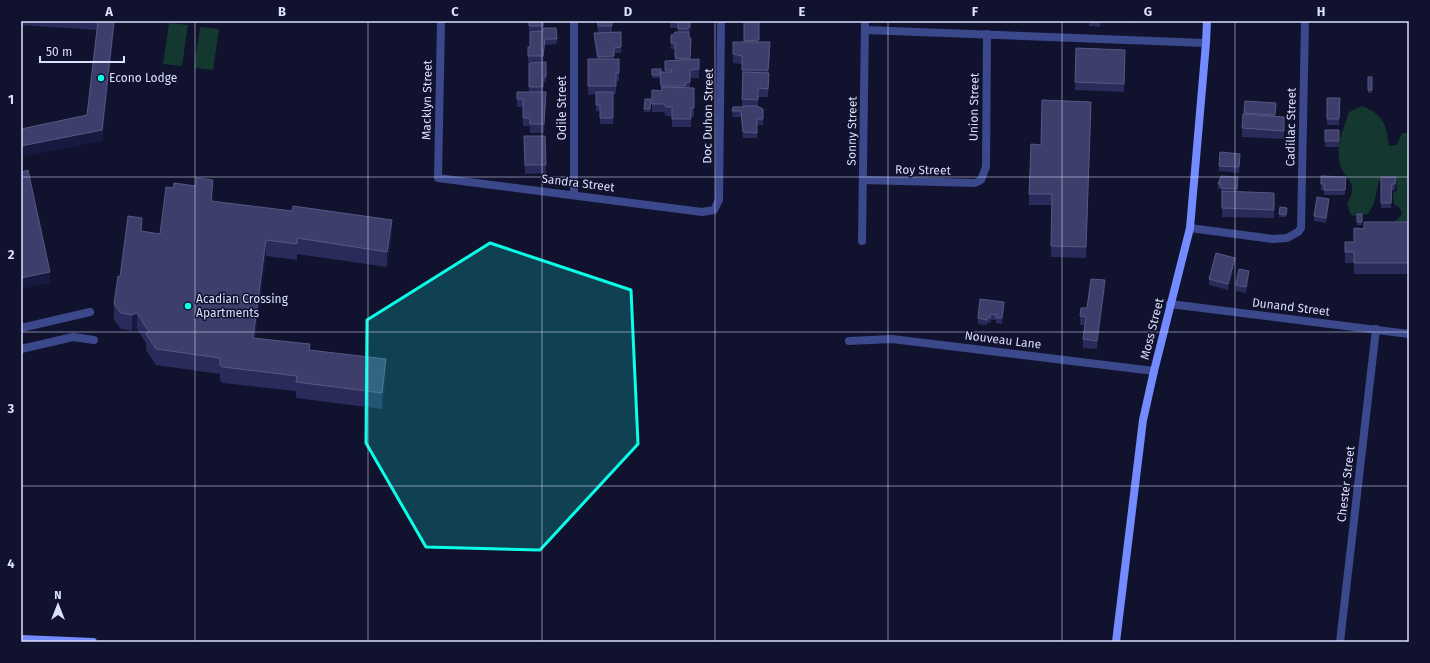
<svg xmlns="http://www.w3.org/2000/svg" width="1430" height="663" font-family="'Fira Sans',sans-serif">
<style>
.green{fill:#14372f}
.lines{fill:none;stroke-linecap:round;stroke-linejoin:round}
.street{stroke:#3b488c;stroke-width:8}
.secondary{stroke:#748bff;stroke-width:8}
.wall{fill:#2a2b5a}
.shaded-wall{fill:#181941}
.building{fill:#3e3e6c;stroke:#575783}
.marked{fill:#09ffe8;fill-opacity:0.2;stroke:#09ffe8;stroke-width:3;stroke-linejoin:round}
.grid{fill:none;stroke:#dddfff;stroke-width:1;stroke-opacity:0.55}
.poi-dot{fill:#09ffe8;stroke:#11122d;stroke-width:1.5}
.labels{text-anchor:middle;stroke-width:3;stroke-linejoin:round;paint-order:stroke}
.poi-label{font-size:12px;fill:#dddfff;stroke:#11122d;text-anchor:start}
.street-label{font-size:12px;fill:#dddfff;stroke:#11122d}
.neatline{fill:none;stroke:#dddfff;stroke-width:1.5}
.grid-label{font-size:13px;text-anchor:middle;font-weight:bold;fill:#dddfff}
</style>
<rect width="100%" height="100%" fill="#11122d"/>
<!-- green -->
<path class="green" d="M169,23L188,25L182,66L163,64Z
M200,27L219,29L213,70L194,68Z
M1362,106C1383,114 1387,125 1389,146L1397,145L1402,133H1409V233L1391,232V226L1402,214L1400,208L1394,204L1393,192L1397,191L1396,178L1388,176L1379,181L1374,204L1368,214L1353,216L1350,213L1347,203C1360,182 1345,181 1340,164C1335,147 1344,128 1349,112Z"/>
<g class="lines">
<!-- street -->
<path class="street" d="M441,21L438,178L702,212L714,210L719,200L721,21
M865,30L1206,43
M863,180L975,183L981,180L986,167L987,34
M574,195V21
M1190,228L1273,239L1287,238L1298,232L1301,228L1305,21
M862,241L865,21
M1170,304L1409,334
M21,328L90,312
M849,341L892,339L1154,371
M21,349L73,337L94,340
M1340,642L1376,329"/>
<!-- secondary -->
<path class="secondary" d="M21,639L93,642
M1116,642L1143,420L1154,371L1190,228L1206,43L1207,21"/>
</g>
<!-- wall -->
<path class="wall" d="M21,21H115L102,141L87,115L97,30L21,25Z
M529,21H544L543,31L556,28L557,44L545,45L543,62H528V47H530L541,32H529Z
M597,21H612V32H598Z
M670,21H692V22H690V33H689L690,60L699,59V78H690V88H694V117L691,116V127H672V116H666L664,112H652V90L661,91L660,78H652V69L661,72H665V61H675V49H671V35H673L678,32V28H670Z
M744,21H759V42L770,50L769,76L768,97H758V106L763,109V125H757V138H743L741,117H732L733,107H742V64L733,63V42H744Z
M1089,21H1101L1100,27L1089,26Z
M1115,21H1138V23L1115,22Z
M594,33L621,47V53H614V59H619V81H616V94H613V124H600V111H596V94L588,95V59H597L594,39Z
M1125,58L1124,92L1075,90V82Z
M546,62V82H543V92L546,100L544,133H530V126H523V107H517V92H529V63Z
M1368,77H1372V93H1368Z
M1327,98H1340L1339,125H1327Z
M645,99H651L650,112H644Z
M1245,101L1276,103L1275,116L1284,125V139L1242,137V128L1244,115Z
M1091,113L1086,258L1051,257L1052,205H1029V194L1041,145Z
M1325,130H1339V147H1325Z
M545,136L546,173L525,174L524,145Z
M1240,159L1239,173L1219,171V166Z
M1321,176L1346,177L1345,195H1324V190H1321Z
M1381,177H1396L1395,190H1392L1391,208H1381Z
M196,178L213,195V201L392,236L387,267L297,254V260L266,256L255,339L310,350L386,375L382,409L296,398V391L223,383L220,381V374L156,365L146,350V343L137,329L132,331L121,329L114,320V304L120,277L142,231L160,234L196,186Z
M1238,183L1237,192L1274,193V218L1222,217V193H1221V189H1218V184Z
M1329,204L1326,223L1314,221V216Z
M1280,207L1287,208L1286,217H1279Z
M1357,214H1362V225H1357Z
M1409,222L1408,274H1354V263H1345V242H1354L1364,229Z
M1235,264L1228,290L1209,285V279Z
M1249,277L1246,293L1236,291V285Z
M1105,289L1097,349L1083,348V339L1085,325H1080V316Z
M1004,307L1002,324L996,323V320H991L990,323H987V325L978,324V318Z"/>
<!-- shaded-wall -->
<path class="shaded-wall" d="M114,21H115L102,141L21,157V146L102,130Z
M770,42L769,76L768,97V70Z
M546,92V100L544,133V124Z
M1091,102V113L1086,258V247Z
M213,180V195L211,217V201Z
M1329,199V204L1326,223V218Z
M142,218V234L141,231Z
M392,220V236L387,267V252Z
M266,240V256L253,354V338Z
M1235,258V264L1228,290V284Z
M1249,271V277L1246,293V287Z
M50,272V283L21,289V278Z
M1105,280V289L1097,349V341Z
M1004,302V307L1002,324V318Z
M137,313V329L132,331V315Z
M386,359V375L382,409V393Z"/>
<!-- building -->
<path class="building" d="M98,21H114L102,130L21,146V129L87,115Z
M529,21H543V26H529Z
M597,21H612V26H598Z
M670,21H690V27H688V29H678V22H670Z
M744,21H759V40L744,41Z
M543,28H556L557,39H545L543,56H528V47H530V32L543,31Z
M621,32V47L614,48V56L598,57L594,33Z
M675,32H689V38H691L690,59L675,58V43H671V35H673Z
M733,42H770L768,70H742V56L733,54Z
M1076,48L1125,50L1124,84L1075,82Z
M588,59H619V73H616V86H588Z
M699,59V69L690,70V82L686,83L685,86H661L660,72H672L671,70H665V61Z
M546,62V77H543V87H529V63Z
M652,69H661V72H660V75H652Z
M743,72L769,73L768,89L758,88V100L742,99Z
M1368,77H1372V90H1368Z
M662,87L694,88V108H691V119H672V107H666L664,104H652V90L662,91Z
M517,92H546L544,124H530V118H523V99H517Z
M596,92H613V118H600V105H596Z
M1327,98H1340L1339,119H1327Z
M645,99H651L650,109H644Z
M1042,100L1091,102L1086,247L1051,246L1052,194H1029L1031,144L1041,145Z
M1245,101L1276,103L1275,115L1244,113Z
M743,106H757L763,109V119H757V133L743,132L741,111H732L733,107H743Z
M1243,114L1284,117V131L1242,128Z
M1325,130H1339V141H1325Z
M524,136H545L546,165H525Z
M1220,152L1240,154L1239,167L1219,166Z
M21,168L22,172L28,170L50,272L21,278Z
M1221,176L1238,177L1237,189L1221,188V184H1218Z
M1321,176L1346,177L1345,190H1324V184H1321Z
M1381,177H1396L1395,184H1392L1391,203H1381Z
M196,178L213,180L211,201L292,211L293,206L392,220L387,252L297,238V244L266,240L253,338L310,344L309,350L386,359L382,393L296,382L297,376L223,367L220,365V358L156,349L146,334L149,332L137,313L132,315L121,313L114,304L118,276L120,277L128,216L142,218L141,231L160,234L166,187L173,188L174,183L196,186Z
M1222,191L1274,193V210L1222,208Z
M1317,197L1329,199L1326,218L1314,216Z
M1280,207L1287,208L1286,215L1279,214Z
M1357,214H1362V222H1357Z
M1364,222H1409L1408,263H1354V252H1345V242H1354V228L1364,229Z
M1216,253L1235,258L1228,284L1209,279Z
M1239,269L1249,271L1246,287L1236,285Z
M1091,279L1105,280L1097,341L1083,339L1086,317L1080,316L1081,308H1087Z
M980,299L1004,302L1002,318H996V315L991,314L990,318L987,317V320L978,318Z"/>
<!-- marked area -->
<path class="marked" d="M490,243L631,290L638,444L540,550L426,547L366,443L367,320Z"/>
<!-- grid -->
<path class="grid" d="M195,21V642M368,21V642M542,21V642M715,21V642M888,21V642M1062,21V642M1235,21V642M21,177H1409M21,332H1409M21,486H1409"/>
<!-- markers -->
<g class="poi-dot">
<circle cx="101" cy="78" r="4"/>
<circle cx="188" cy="306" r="4"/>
</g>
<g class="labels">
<!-- poi labels -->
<g class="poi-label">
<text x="109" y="82">Econo Lodge</text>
<text x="196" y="303">Acadian Crossing<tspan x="196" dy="14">Apartments</tspan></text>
</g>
<!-- street labels -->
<g class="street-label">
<text transform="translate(427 100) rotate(-89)" y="4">Macklyn Street</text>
<text transform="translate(974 107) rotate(-89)" y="4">Union Street</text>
<text transform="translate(562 108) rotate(-90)" y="4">Odile Street</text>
<text transform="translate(708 116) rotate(-89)" y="4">Doc Duhon Street</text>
<text transform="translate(1291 127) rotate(-89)" y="4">Cadillac Street</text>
<text transform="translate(852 131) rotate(-89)" y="4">Sonny Street</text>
<text transform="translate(923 170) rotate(1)" y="4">Roy Street</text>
<text transform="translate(578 183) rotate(7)" y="4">Sandra Street</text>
<text transform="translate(1291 307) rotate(7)" y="4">Dunand Street</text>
<text transform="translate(1152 329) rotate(-76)" y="4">Moss Street</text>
<text transform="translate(1003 340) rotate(7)" y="4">Nouveau Lane</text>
<text transform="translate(1346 484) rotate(-83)" y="4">Chester Street</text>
</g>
</g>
<!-- border -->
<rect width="1430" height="663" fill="none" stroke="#11122d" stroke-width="44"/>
<!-- north arrow -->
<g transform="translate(58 605)" stroke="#11122d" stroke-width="3" paint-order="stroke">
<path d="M0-3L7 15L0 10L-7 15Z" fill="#dddfff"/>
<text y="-6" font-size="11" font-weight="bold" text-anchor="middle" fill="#dddfff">N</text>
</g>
<!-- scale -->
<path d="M40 56v6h84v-6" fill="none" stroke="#dddfff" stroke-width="2"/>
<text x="46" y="56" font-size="12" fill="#dddfff" stroke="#11122d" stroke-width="3" paint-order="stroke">50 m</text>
<rect x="22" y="22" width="1386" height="619" class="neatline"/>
<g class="grid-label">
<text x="109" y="16">A</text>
<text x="282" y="16">B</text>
<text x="455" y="16">C</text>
<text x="628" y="16">D</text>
<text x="802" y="16">E</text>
<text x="975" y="16">F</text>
<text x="1148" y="16">G</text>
<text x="1321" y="16">H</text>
<text x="11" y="104">1</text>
<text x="11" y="259">2</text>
<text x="11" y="413">3</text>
<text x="11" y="568">4</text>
</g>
</svg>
